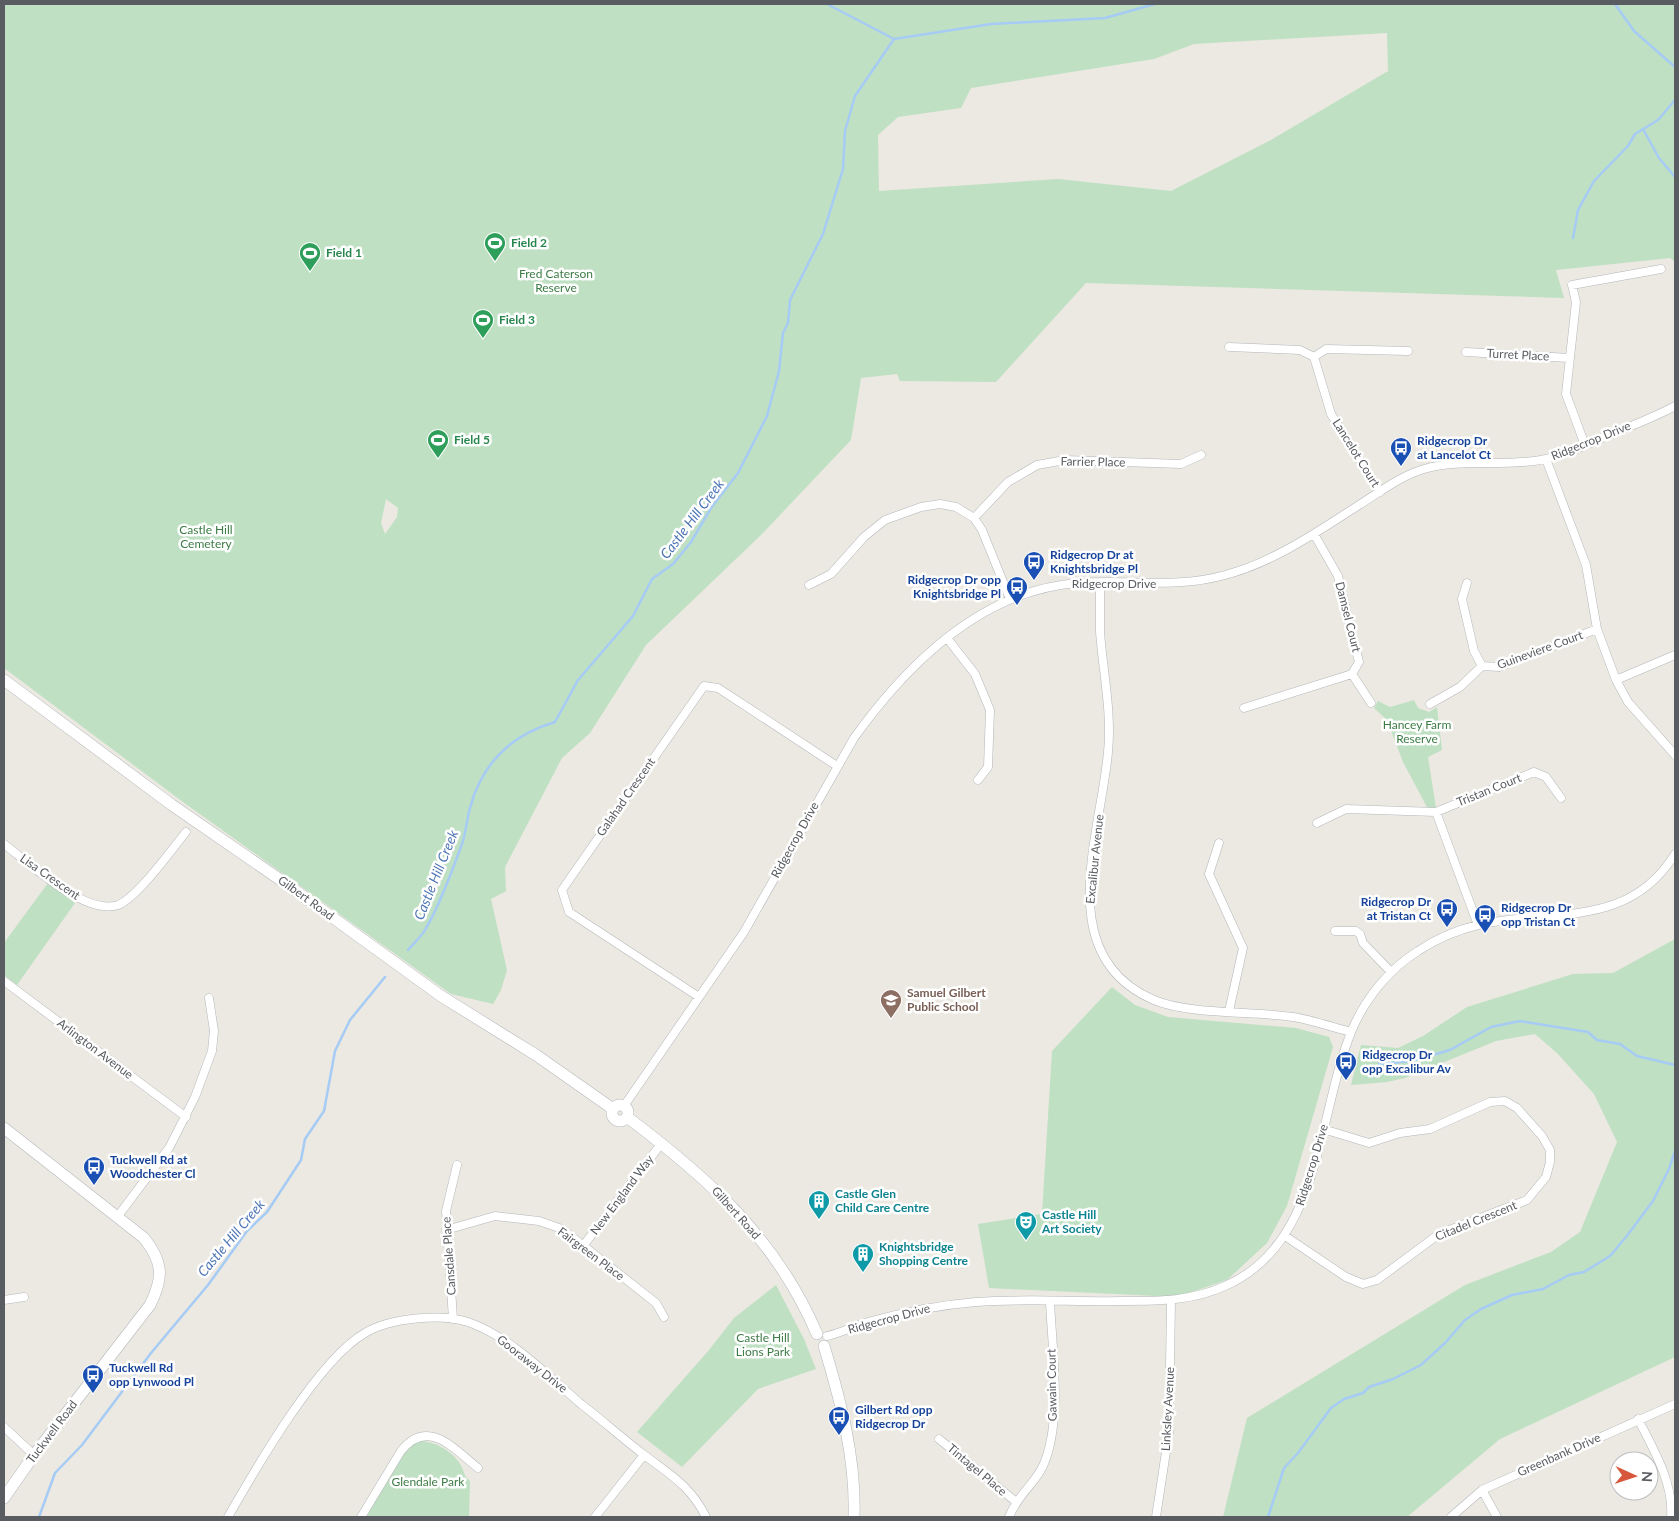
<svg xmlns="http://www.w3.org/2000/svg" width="1679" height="1521" font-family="Lato,sans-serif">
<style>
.green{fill:#bfe0c3;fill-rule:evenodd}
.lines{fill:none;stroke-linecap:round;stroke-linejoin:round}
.stream{stroke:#a6cbf5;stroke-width:2.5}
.street-casing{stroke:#b3b6ba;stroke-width:9}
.secondary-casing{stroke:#b4b7bc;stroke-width:12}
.street{stroke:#fff;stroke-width:8}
.secondary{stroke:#fff;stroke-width:11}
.labels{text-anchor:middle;stroke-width:5;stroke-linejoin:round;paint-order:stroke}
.leisure-label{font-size:12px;font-weight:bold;fill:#27864d;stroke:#fff;text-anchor:start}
.park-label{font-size:12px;fill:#3c7c45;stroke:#fff}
.street-label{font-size:12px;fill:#595c60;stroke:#fff}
.transit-label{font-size:12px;font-weight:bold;fill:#164399;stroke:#fff;text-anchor:start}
.education-label{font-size:12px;font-weight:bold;fill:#785e54;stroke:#fff;text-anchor:start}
.culture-label{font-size:12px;font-weight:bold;fill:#0d838f;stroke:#fff;text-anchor:start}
.water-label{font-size:14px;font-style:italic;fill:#4d75b5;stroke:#fff}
</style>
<rect width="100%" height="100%" fill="#ebe9e1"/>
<!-- green -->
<path class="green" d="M4,4H1675V262L1670,258L1556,270L1564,298L1086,283L996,382L900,381L897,374L861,378L851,440L761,535L646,645L590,733L562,758L505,867L506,891L491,899L507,970L501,990L493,1004L451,994L183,802L4,668ZM1387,33L1388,71L1269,141L1171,191L1058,179L879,191L878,135L898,117L961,108L971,88L1154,59L1194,44ZM386,499L398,508L397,517L385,534L381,523Z
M1414,700L1418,708L1429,712L1437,707L1442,750L1428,757L1436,808L1428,809L1403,762L1387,720L1374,708L1378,701L1390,707Z
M48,883L75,903L17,985L4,975V943Z
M1675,939V1357L1500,1439L1407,1517H1223L1247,1418L1465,1285L1551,1252L1580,1232L1617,1142L1594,1094L1557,1053L1535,1034L1496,1041L1405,1078L1387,1082L1351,1085L1361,1045L1398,1048L1423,1036L1467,1007L1573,974L1613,973Z
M1112,987L1135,1005L1168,1017L1296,1028L1329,1037L1333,1047L1287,1206L1267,1243L1227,1280L1177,1297L989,1288L978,1224L1042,1214L1052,1051Z
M776,1285L804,1339L816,1369L758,1389L682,1467L637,1432L709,1350L734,1318Z
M419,1441C435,1441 452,1451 460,1464C465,1471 463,1476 470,1481L469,1517H366C379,1495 396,1453 419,1441Z"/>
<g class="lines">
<!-- stream -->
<path class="stream" d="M827,4L894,39L991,24L1105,18L1155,4
M1615,4L1634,31L1675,67
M1643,129L1659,158L1675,177
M1573,238L1578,210L1594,181L1628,146L1635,134L1658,120L1675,100
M408,950C413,944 421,937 425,930C440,905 453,869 463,841C466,830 467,819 470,808C482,763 511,735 555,722L578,680L633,616L652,579L673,564L691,542L711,508L738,473L767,416L779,371L783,333L788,323L790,300L823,234L843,169L845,131L855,96L894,39
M1379,1064L1411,1061L1450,1050L1491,1027L1520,1021L1588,1032L1597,1040L1620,1044L1637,1056L1675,1065
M39,1517L55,1473L82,1445L151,1353L208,1285L247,1231L267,1212L301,1160L305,1139L324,1111L335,1051L350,1020L385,977
M1268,1517L1284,1468L1298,1453L1331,1408L1344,1399L1363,1393L1369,1387L1393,1379L1421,1365L1445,1343L1465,1320L1481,1309L1512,1295L1543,1289L1569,1275L1584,1272L1610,1256L1626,1237L1653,1201L1669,1169L1675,1151"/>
<!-- street casing -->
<g class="street-casing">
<path id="street" d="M1229,347L1300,350L1314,357L1326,349L1408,351
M1466,352L1569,358
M1314,357L1331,414L1380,492
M1585,445L1566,394L1576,302L1572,285L1661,269
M1546,459L1586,565L1597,629L1616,680L1628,702L1675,755
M974,518L1008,482L1037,465L1065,460L1181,464L1201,455
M1100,583C1100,599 1100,615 1100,632C1103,672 1112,712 1108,752C1101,834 1051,956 1154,1000C1190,1015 1252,1011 1293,1017C1312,1020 1332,1027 1351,1032
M1467,583L1462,599L1474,651L1482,666L1499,667L1597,629
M809,585L831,574L864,537L885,520L921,507L940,504L956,507L974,518L982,530L1010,599
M947,638L975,674L990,710L988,767L978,780
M1352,674L1371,703
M1616,680L1675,655
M1430,704L1460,687L1482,666
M1244,708L1352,674L1359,662L1338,576L1314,534
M1436,812L1478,925
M1317,823L1346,809L1436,812L1534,772L1546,777L1561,798
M1219,843L1209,874L1243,948L1229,1011
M4,844C29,863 85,916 118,905C137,898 172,849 186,832
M1335,931H1356L1360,934L1363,943L1391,972
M4,981L186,1117
M699,997L569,912L562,890L704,686L718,688L837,766
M624,1106L744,932L854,738C908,663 982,590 1078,583C1128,579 1176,589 1225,575C1274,562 1317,532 1359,505C1380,492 1400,476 1424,469C1459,459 1497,466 1534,461C1561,458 1587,444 1612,434C1633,425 1655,417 1675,406
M118,1216L169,1148L195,1097L212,1051L214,1031L209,998
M446,1230L495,1216L539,1221L562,1229L656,1303L664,1317
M1285,1236L1346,1277L1363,1284L1377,1280L1439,1234L1527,1200L1546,1177L1550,1162V1150L1542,1136L1517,1108L1505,1101L1490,1102L1430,1129L1400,1133L1369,1143L1323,1129
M583,1246L661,1144
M4,1300L24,1297
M453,1319L446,1211L457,1165
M827,1336C841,1333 854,1326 868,1322C904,1312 939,1305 976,1302C1024,1298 1074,1302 1124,1301C1159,1301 1192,1301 1225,1286C1322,1244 1317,1114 1352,1030C1365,999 1389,969 1418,951C1436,939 1457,930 1478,925C1551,908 1628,930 1675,854
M1638,1419C1653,1448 1674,1484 1671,1517
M4,1427L34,1455
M939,1439L1015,1501
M1482,1490L1497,1517
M228,1517C256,1468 318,1360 365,1333C390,1318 441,1313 468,1322C511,1337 547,1375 581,1404C602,1420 622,1438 643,1454C670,1475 690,1485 706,1517
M361,1517L401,1451C428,1417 454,1449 478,1468
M595,1517L644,1455
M1009,1517C1018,1494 1034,1485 1043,1466C1063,1421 1052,1350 1050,1301
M1156,1517L1169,1432L1171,1301
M1451,1517L1482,1490L1675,1404"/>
</g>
<!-- secondary casing -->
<g class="secondary-casing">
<path id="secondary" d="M4,680L172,805L285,883L441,996L536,1055L613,1109
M612 1113a8 8 0 1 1 16 0a8 8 0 1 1-16 0Z
M627,1117C708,1178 776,1238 817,1334
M4,1128L144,1238C163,1262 164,1277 150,1305L34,1455L4,1498
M824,1346C841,1402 856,1459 854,1517"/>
</g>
<!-- street -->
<use href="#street" class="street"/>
<!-- secondary -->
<use href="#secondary" class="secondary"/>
</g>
<!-- icons -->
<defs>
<g id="stadium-pin" transform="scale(1.125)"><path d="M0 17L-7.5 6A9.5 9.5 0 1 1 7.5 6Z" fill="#2e9e5b" stroke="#fff"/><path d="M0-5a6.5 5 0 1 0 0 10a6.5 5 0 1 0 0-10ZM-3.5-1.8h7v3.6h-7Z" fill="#fff"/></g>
<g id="bus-pin" transform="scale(1.125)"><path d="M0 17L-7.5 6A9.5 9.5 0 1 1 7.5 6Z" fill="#1a4fb4" stroke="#fff"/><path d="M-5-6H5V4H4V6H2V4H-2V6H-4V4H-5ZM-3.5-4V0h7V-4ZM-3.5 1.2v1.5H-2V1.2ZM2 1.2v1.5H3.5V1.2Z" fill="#fff"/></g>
<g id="school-pin" transform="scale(1.125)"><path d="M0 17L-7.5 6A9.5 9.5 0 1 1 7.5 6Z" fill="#8d6e63" stroke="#fff"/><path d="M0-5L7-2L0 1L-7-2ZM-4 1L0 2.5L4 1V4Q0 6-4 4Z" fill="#fff"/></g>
<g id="building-pin" transform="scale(1.125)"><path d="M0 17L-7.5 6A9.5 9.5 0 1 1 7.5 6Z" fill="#0f9aa8" stroke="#fff"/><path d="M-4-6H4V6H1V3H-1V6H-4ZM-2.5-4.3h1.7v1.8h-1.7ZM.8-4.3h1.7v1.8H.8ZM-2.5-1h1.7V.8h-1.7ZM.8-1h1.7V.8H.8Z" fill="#fff"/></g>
<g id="theatre-pin" transform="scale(1.125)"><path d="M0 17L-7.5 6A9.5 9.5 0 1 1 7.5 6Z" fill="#0f9aa8" stroke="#fff"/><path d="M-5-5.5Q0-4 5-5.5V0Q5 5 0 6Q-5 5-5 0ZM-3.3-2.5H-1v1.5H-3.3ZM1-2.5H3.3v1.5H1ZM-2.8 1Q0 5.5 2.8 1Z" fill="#fff"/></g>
</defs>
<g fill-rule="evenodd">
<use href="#stadium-pin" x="495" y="243"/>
<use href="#stadium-pin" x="310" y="253"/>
<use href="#stadium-pin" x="483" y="320"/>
<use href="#stadium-pin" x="438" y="440"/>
<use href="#bus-pin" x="1401" y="448"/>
<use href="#bus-pin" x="1034" y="562"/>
<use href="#bus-pin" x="1017" y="587"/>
<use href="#bus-pin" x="1447" y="909"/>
<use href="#bus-pin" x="1485" y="915"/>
<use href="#school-pin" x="891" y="1000"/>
<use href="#bus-pin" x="1346" y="1062"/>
<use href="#bus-pin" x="94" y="1167"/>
<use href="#building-pin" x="819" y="1201"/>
<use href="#theatre-pin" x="1026" y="1222"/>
<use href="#building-pin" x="863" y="1254"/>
<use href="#bus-pin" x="93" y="1375"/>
<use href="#bus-pin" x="839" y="1417"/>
</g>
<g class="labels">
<!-- leisure labels -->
<g class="leisure-label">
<text x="511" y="247">Field 2</text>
<text x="326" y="257">Field 1</text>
<text x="499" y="324">Field 3</text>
<text x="454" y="444">Field 5</text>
</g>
<!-- park labels -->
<g class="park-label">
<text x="556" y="278">Fred Caterson<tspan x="556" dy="14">Reserve</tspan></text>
<text x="206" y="534">Castle Hill<tspan x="206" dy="14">Cemetery</tspan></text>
<text x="1417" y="729">Hancey Farm<tspan x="1417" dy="14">Reserve</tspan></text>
<text x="763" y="1342">Castle Hill<tspan x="763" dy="14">Lions Park</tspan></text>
<text x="428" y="1486">Glendale Park</text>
</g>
<!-- street labels -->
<g class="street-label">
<text transform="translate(1518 355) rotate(3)" y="4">Turret Place</text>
<text transform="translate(1591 441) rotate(-22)" y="4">Ridgecrop Drive</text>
<text transform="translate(1356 453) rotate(58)" y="4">Lancelot Court</text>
<text transform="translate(1093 462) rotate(1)" y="4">Farrier Place</text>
<text x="1114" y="588">Ridgecrop Drive</text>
<text transform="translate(1348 617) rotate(76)" y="4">Damsel Court</text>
<text transform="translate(1540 650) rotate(-20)" y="4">Guineviere Court</text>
<text transform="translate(1489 790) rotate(-22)" y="4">Tristan Court</text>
<text transform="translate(626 797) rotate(-55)" y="4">Galahad Crescent</text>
<text transform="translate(795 840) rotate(-61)" y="4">Ridgecrop Drive</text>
<text transform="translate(1095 859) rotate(-84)" y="4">Excalibur Avenue</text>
<text transform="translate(50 877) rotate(35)" y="4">Lisa Crescent</text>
<text transform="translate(306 898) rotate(36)" y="4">Gilbert Road</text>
<text transform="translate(95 1049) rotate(37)" y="4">Arlington Avenue</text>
<text transform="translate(1312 1165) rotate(-73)" y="4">Ridgecrop Drive</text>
<text transform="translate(622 1195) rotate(-53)" y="4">New England Way</text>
<text transform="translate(736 1213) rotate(48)" y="4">Gilbert Road</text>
<text transform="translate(1476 1221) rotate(-22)" y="4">Citadel Crescent</text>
<text transform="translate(591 1254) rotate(37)" y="4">Fairgreen Place</text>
<text transform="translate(449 1256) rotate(-94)" y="4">Cansdale Place</text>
<text transform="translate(889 1319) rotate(-15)" y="4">Ridgecrop Drive</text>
<text transform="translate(532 1364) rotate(38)" y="4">Gooraway Drive</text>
<text transform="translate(1052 1385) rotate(-91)" y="4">Gawain Court</text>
<text transform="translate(1168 1409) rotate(-87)" y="4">Linksley Avenue</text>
<text transform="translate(52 1432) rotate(-53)" y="4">Tuckwell Road</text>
<text transform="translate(1559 1455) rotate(-24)" y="4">Greenbank Drive</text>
<text transform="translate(977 1470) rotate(40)" y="4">Tintagel Place</text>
</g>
<!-- transit labels -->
<g class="transit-label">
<text x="1417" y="445">Ridgecrop Dr<tspan x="1417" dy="14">at Lancelot Ct</tspan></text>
<text x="1050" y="559">Ridgecrop Dr at<tspan x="1050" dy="14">Knightsbridge Pl</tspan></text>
<text x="1001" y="584" text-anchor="end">Ridgecrop Dr opp<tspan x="1001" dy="14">Knightsbridge Pl</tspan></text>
<text x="1431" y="906" text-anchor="end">Ridgecrop Dr<tspan x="1431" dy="14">at Tristan Ct</tspan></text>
<text x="1501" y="912">Ridgecrop Dr<tspan x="1501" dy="14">opp Tristan Ct</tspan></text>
<text x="1362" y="1059">Ridgecrop Dr<tspan x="1362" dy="14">opp Excalibur Av</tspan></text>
<text x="110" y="1164">Tuckwell Rd at<tspan x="110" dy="14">Woodchester Cl</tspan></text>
<text x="109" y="1372">Tuckwell Rd<tspan x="109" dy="14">opp Lynwood Pl</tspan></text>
<text x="855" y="1414">Gilbert Rd opp<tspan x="855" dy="14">Ridgecrop Dr</tspan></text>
</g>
<!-- education labels -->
<g class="education-label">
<text x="907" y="997">Samuel Gilbert<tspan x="907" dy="14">Public School</tspan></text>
</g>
<!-- culture labels -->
<g class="culture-label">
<text x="835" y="1198">Castle Glen<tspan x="835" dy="14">Child Care Centre</tspan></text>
<text x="1042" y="1219">Castle Hill<tspan x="1042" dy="14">Art Society</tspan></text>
<text x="879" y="1251">Knightsbridge<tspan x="879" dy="14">Shopping Centre</tspan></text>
</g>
<!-- water labels -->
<g class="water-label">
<text transform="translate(692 519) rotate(-53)" y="5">Castle Hill Creek</text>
<text transform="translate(436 875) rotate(-68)" y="5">Castle Hill Creek</text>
<text transform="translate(231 1238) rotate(-50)" y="5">Castle Hill Creek</text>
</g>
</g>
<!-- border -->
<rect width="1679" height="1521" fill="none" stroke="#595c60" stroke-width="10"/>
<!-- north arrow -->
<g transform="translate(1634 1476) rotate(93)"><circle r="24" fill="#ffffff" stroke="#bdbebf"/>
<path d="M0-4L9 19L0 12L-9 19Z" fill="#d6573c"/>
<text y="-8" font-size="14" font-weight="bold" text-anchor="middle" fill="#595c60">N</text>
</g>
</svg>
